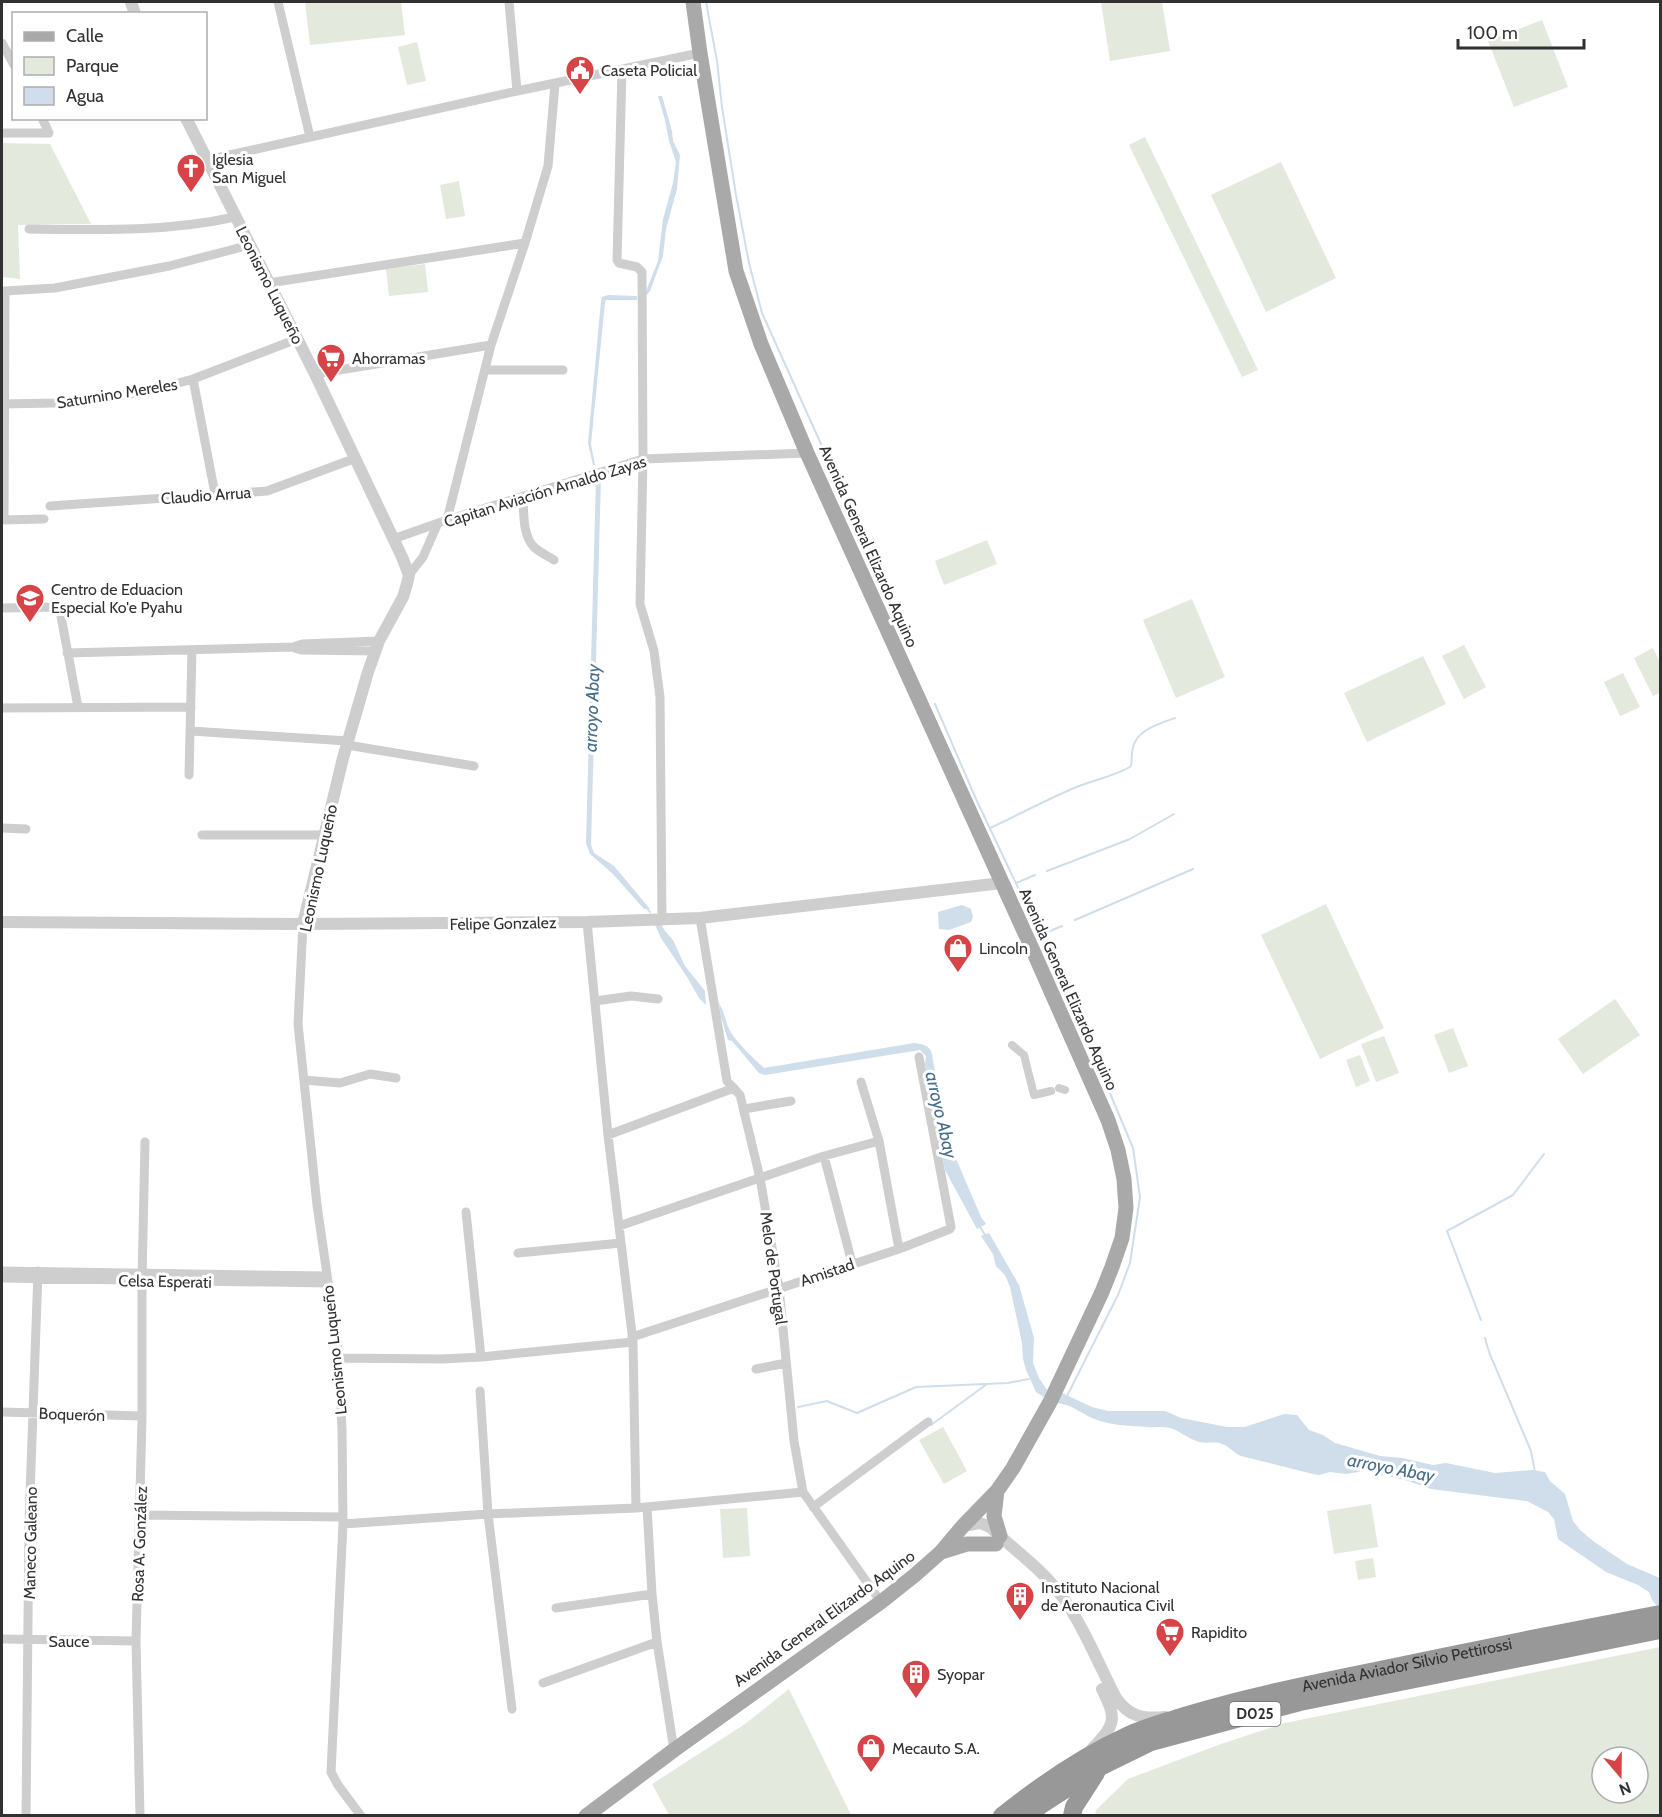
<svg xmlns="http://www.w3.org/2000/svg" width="1662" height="1817" font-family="Cabin,sans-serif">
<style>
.green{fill:#e3e9dd;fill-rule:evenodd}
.water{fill:#cfdeea}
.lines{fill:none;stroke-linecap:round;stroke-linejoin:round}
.stream{stroke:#cfdeea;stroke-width:2}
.pedestrian{stroke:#cecece;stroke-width:8}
.minor{stroke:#cecece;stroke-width:9}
.tertiary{stroke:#cecece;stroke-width:12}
.primary{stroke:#a9a9a9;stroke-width:15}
.motorway{stroke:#989898;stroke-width:18}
.labels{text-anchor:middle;stroke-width:6;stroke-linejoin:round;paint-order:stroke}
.shield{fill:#fff;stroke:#6f6f6f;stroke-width:1.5}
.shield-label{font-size:15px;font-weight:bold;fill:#313131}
.poi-label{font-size:16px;fill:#313131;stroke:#fff;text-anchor:start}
.street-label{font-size:16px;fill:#313131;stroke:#fff}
.water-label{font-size:18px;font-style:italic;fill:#456d8c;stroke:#fff}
</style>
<rect width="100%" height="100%" fill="#fff"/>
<!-- green -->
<path class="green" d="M305,2H401L405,35L310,45Z
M1101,2H1162L1170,51L1110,61Z
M1542,20L1568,87L1514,107L1488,41Z
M417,42L426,81L407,85L398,47Z
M1145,137L1258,370L1242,377L1129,145Z
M2,143L50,144L91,224L18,225L20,279L2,277Z
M1281,162L1336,278L1266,312L1211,195Z
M459,181L465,216L446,219L440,185Z
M425,264L428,292L389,296L386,269Z
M987,540L997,564L944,585L935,561Z
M1192,599L1225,677L1176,698L1143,620Z
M1464,645L1486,687L1464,699L1442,656Z
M1653,648L1660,662V693L1653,696L1634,658Z
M1423,656L1446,704L1367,742L1344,693Z
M1623,673L1640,707L1620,716L1604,682Z
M1326,904L1384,1028L1320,1059L1261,935Z
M1615,999L1640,1035L1583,1074L1558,1039Z
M1453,1028L1468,1066L1449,1073L1434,1035Z
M1384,1036L1399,1073L1376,1082L1361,1044Z
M1360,1055L1370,1081L1356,1087L1346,1060Z
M943,1427L967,1471L944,1484L919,1440Z
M1371,1504L1378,1547L1334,1554L1327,1511Z
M747,1508L750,1556L723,1558L720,1509Z
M1373,1558L1376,1577L1358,1580L1355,1561Z
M1660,1647V1815H1095L1096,1810L1128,1779L1221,1744L1285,1723ZM1602,1757H1638V1793H1602Z
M789,1689L851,1815H669L652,1784L745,1724Z"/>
<!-- water -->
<path class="water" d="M658,96H662L672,131L673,141L680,155L677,189L666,229L663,256L650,291L646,296V291L658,261L663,219L673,183L676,162L669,141L665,120Z
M608,295L637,296V300H606L605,302L591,444L595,465H593L588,443L601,301L602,297Z
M601,477L591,845L594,853L614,866L650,909H644L613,874L590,854L586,843L596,479Z
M962,905L971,909L973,917L971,922L949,930L939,929L938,912Z
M661,924L665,931L673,940L685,966L705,991L706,1005L699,998L687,977L661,938L655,925Z
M719,1003C725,1013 725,1021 730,1031C737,1043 753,1058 764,1068L914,1043C922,1044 930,1045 932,1054L947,1145L954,1154L981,1217L986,1224L977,1229L945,1170L925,1064L926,1056L920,1050L765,1075L759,1073L732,1041L728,1040L721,1017Z
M989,1233L1019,1285L1034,1338L1033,1363L1039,1378L1047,1390L1044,1397L1036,1392L1026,1370L1023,1359L1022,1343L1010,1287L1005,1275L996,1266L993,1254L981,1236Z
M1062,1393L1092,1407L1108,1411H1165L1181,1418L1227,1427H1245L1284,1414L1297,1415L1309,1430L1323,1435L1335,1443L1380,1456L1402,1458L1433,1465L1446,1463L1495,1473L1532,1470L1545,1472L1550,1481L1565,1494L1573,1521L1580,1530L1593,1541L1627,1564L1660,1578V1605L1657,1606L1652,1600L1649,1592L1638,1585L1606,1572L1558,1539L1554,1519L1548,1512L1527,1501L1431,1489L1405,1480L1364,1471L1346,1474L1330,1472L1319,1475L1313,1474L1241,1456C1234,1453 1229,1446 1222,1444C1215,1441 1207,1444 1199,1442C1188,1439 1179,1430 1170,1428C1162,1426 1154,1428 1146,1427C1133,1426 1112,1425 1100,1421C1085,1417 1073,1404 1057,1403Z"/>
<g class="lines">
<!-- stream -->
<path class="stream" d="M706,2L717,61L722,107L736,195L749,263L762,313L839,484L872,565
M935,704L976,799L1022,896L1044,938L1058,973L1061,977
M990,828C1018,815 1046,800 1074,788C1090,781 1119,775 1131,766C1132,759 1131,748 1135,742C1141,729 1163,722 1175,718
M1047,871L1130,839L1174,814
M1016,883L1035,875
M646,907L650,912
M1075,920L1193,869
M1043,934L1062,926
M979,1225L985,1235
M1481,1320L1447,1231L1513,1195L1544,1154
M1485,1338L1489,1352L1531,1451L1535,1472
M1066,1398L1118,1295L1130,1263L1140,1197L1133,1148L1088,1041L1076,1005
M798,1407L827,1401L857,1413L916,1387L1008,1383L1029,1379
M931,1425L987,1384"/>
<!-- pedestrian -->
<path class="pedestrian" d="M1012,1045L1024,1055L1034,1095L1051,1091
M1059,1088L1065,1090"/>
<!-- minor -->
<path class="minor" d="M278,2L310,137
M509,2L517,91
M2,43L14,65
M622,70L617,260L619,263L637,267L642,272L643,459L640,604L654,651L660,697L662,920
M2,133H49L42,118
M207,160L517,91L700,53
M29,229C98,230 167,232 235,217
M269,283L525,243
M485,370H563
M315,374L491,345
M193,379L215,494
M2,404L54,403L98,399L149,391L193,379L297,339
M523,496C524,511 522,535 534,547C539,552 548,556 554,560
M50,506L267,491L356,458
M2,520L44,519
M4,520L5,291L55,288L169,266L250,245
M447,520L491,345L525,243L548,166L555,84
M393,539L447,520L643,459L807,453
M409,575L423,557L438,523
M2,608L56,607L60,611L78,707
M295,648L301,650L375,651
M67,653L293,647L302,644L379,641
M2,708L191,707
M191,731L348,741
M347,745L474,766
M189,775L192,650
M2,828L26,829
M202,835H325
M700,918L727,1081L740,1095L760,1178L779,1288L794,1441L803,1492L881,1602
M587,922L608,1135L633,1342L636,1508
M303,924L298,1024L317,1205L339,1358L342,1430L343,1524L331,1772L338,1785L361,1816
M595,1001L631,996L658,999
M304,1080L340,1083L370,1074L396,1078
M861,1082L879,1141L899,1249
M744,1109L791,1101
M608,1135L734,1088
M824,1156L852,1263
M466,1212L481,1357
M619,1226L824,1156L879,1141
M518,1253L621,1243
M2,1271L327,1276
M2,1278L328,1283
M632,1337L899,1249L950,1229L951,1227L919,1057
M339,1358L442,1359L481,1357L633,1342
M756,1369L786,1363
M480,1391L488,1514L512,1709
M2,1412L142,1416
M647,1507L652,1594L657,1642L674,1750
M813,1507L928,1422
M140,1515L343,1517
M343,1524L488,1514L636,1508L803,1492
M556,1608L652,1594
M2,1639L136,1641
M543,1683L657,1642
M26,1816L29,1523L38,1271
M140,1816L136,1641L142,1419V1280L145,1142"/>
<!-- tertiary -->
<path class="tertiary" d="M131,2L135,14
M186,118L315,374L402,557L409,575L407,584L403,597L379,641L368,672L343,758L303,924
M2,922L303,924L452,923L587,922L700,918L1002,883
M963,1526L980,1523L990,1527C1013,1549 1042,1569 1061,1595C1083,1625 1099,1665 1116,1698C1129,1717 1143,1719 1165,1717
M1092,1749C1116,1724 1117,1719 1102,1689"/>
<!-- primary -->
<path class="primary" d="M997,1491L994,1516L1000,1536
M941,1552L967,1544H996
M586,1816L674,1750L881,1602L915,1575L941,1552L963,1526L997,1491L1013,1468L1050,1402L1102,1292L1112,1267L1122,1238L1126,1208L1124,1179L1118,1150L1108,1120L1034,953L807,453L761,344L736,271L700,53L693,2"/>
<!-- motorway -->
<g class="motorway">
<path id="s1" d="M1002,1816C1042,1784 1083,1756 1129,1735C1147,1727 1166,1722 1184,1716C1247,1697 1311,1684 1375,1671C1470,1651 1565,1632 1660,1614"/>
<path d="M1028,1816L1041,1805L1100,1767L1151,1742L1300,1702L1660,1630"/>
<path d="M1072,1816L1074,1807L1096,1773"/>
</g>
</g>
<!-- icons -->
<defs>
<g id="civic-pin" transform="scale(1.5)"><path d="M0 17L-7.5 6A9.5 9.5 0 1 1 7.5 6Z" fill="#d64448" stroke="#fff"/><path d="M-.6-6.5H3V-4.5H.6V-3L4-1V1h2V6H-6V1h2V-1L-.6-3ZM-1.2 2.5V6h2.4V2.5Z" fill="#fff"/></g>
<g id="church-pin" transform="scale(1.5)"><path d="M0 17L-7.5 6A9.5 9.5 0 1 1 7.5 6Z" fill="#d64448" stroke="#fff"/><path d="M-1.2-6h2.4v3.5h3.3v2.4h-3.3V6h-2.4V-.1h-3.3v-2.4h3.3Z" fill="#fff"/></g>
<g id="supermarket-pin" transform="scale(1.5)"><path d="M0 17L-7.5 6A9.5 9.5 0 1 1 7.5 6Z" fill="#d64448" stroke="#fff"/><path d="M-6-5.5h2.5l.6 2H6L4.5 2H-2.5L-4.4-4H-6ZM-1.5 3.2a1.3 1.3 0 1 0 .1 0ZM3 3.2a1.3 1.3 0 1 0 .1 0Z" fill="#fff"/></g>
<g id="school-pin" transform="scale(1.5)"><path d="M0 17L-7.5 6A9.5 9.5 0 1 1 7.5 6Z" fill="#d64448" stroke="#fff"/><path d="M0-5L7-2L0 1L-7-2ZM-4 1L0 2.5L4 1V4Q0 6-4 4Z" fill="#fff"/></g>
<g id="shop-pin" transform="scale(1.5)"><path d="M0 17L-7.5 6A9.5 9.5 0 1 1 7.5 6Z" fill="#d64448" stroke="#fff"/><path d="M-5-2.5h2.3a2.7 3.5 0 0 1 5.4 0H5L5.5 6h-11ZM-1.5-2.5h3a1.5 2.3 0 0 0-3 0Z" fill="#fff"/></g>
<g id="building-pin" transform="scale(1.5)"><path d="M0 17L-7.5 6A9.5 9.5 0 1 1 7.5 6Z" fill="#d64448" stroke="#fff"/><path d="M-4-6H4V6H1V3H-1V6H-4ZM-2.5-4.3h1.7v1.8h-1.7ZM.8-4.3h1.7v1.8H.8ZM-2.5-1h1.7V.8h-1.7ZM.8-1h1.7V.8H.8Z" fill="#fff"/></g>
</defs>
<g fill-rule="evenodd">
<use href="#civic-pin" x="580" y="70"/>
<use href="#church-pin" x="191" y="168"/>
<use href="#supermarket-pin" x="331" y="358"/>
<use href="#school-pin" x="30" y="598"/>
<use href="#shop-pin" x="958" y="948"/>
<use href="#building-pin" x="1020" y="1596"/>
<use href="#supermarket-pin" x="1170" y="1632"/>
<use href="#building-pin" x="916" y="1674"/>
<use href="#shop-pin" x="871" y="1748"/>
</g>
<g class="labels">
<!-- shield labels -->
<rect class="shield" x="1229.5" y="1702" width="51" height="24" rx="4.5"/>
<g class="shield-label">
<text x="1255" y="1719">D025</text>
</g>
<!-- poi labels -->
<g class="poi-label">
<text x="601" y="76">Caseta Policial</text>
<text x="212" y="165">Iglesia<tspan x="212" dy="18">San Miguel</tspan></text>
<text x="352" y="364">Ahorramas</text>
<text x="51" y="595">Centro de Eduacion<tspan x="51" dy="18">Especial Ko'e Pyahu</tspan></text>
<text x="979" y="954">Lincoln</text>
<text x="1041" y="1593">Instituto Nacional<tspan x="1041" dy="18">de Aeronautica Civil</tspan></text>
<text x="1191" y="1638">Rapidito</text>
<text x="937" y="1680">Syopar</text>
<text x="892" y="1754">Mecauto S.A.</text>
</g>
<!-- street labels -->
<g class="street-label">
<text transform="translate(270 285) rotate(63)" y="6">Leonismo Luqueño</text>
<text transform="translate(117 393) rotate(-9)" y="6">Saturnino Mereles</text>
<text transform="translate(545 491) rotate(-17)" y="6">Capitan Aviación Arnaldo Zayas</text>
<text transform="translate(206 495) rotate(-4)" y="6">Claudio Arrua</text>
<text transform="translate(869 546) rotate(66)" y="6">Avenida General Elizardo Aquino</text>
<text transform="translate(318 868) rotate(-78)" y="6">Leonismo Luqueño</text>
<text transform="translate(503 923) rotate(-1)" y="6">Felipe Gonzalez</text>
<text transform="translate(1069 989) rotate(66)" y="6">Avenida General Elizardo Aquino</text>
<text transform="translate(774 1268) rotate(82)" y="6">Melo de Portugal</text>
<text transform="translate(827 1272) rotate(-19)" y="6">Amistad</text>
<text transform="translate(165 1281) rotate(1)" y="6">Celsa Esperati</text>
<text transform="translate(334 1350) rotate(-96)" y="6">Leonismo Luqueño</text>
<text transform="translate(72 1414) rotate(2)" y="6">Boquerón</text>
<text transform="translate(30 1543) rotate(-89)" y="6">Maneco Galeano</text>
<text transform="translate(139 1544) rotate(-88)" y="6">Rosa A. González</text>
<text transform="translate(824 1618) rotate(-36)" y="6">Avenida General Elizardo Aquino</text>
<text x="69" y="1647">Sauce</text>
<text dy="6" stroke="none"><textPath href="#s1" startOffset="438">Avenida Aviador Silvio Pettirossi</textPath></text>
</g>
<!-- water labels -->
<g class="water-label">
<text transform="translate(592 708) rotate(-88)" y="6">arroyo Abay</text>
<text transform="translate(941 1115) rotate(77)" y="6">arroyo Abay</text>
<text transform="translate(1391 1468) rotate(11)" y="6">arroyo Abay</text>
</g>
</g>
<!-- border -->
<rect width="1662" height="1817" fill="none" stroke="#313131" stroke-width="6"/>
<!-- legend -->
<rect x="12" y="12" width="195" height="108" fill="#ffffff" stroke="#adadad" stroke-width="1.5"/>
<rect x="24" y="32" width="30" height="9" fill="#a9a9a9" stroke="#adadad" stroke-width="1.5"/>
<text x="66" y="42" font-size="18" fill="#313131">Calle</text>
<rect x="24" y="57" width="30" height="18" fill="#e3e9dd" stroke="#adadad" stroke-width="1.5"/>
<text x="66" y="72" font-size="18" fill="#313131">Parque</text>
<rect x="24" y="87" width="30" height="18" fill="#cfdeea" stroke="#adadad" stroke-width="1.5"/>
<text x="66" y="102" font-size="18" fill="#313131">Agua</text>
<!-- north arrow -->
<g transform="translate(1620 1775) rotate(160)"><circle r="28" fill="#ffffff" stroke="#adadad" stroke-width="1.5"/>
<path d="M0-4.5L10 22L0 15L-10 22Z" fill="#d64448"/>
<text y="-9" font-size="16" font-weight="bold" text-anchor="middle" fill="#313131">N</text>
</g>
<!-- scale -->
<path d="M1458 39v9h126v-9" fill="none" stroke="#313131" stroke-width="3"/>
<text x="1467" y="39" font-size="18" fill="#313131" stroke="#ffffff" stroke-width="4.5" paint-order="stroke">100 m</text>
</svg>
